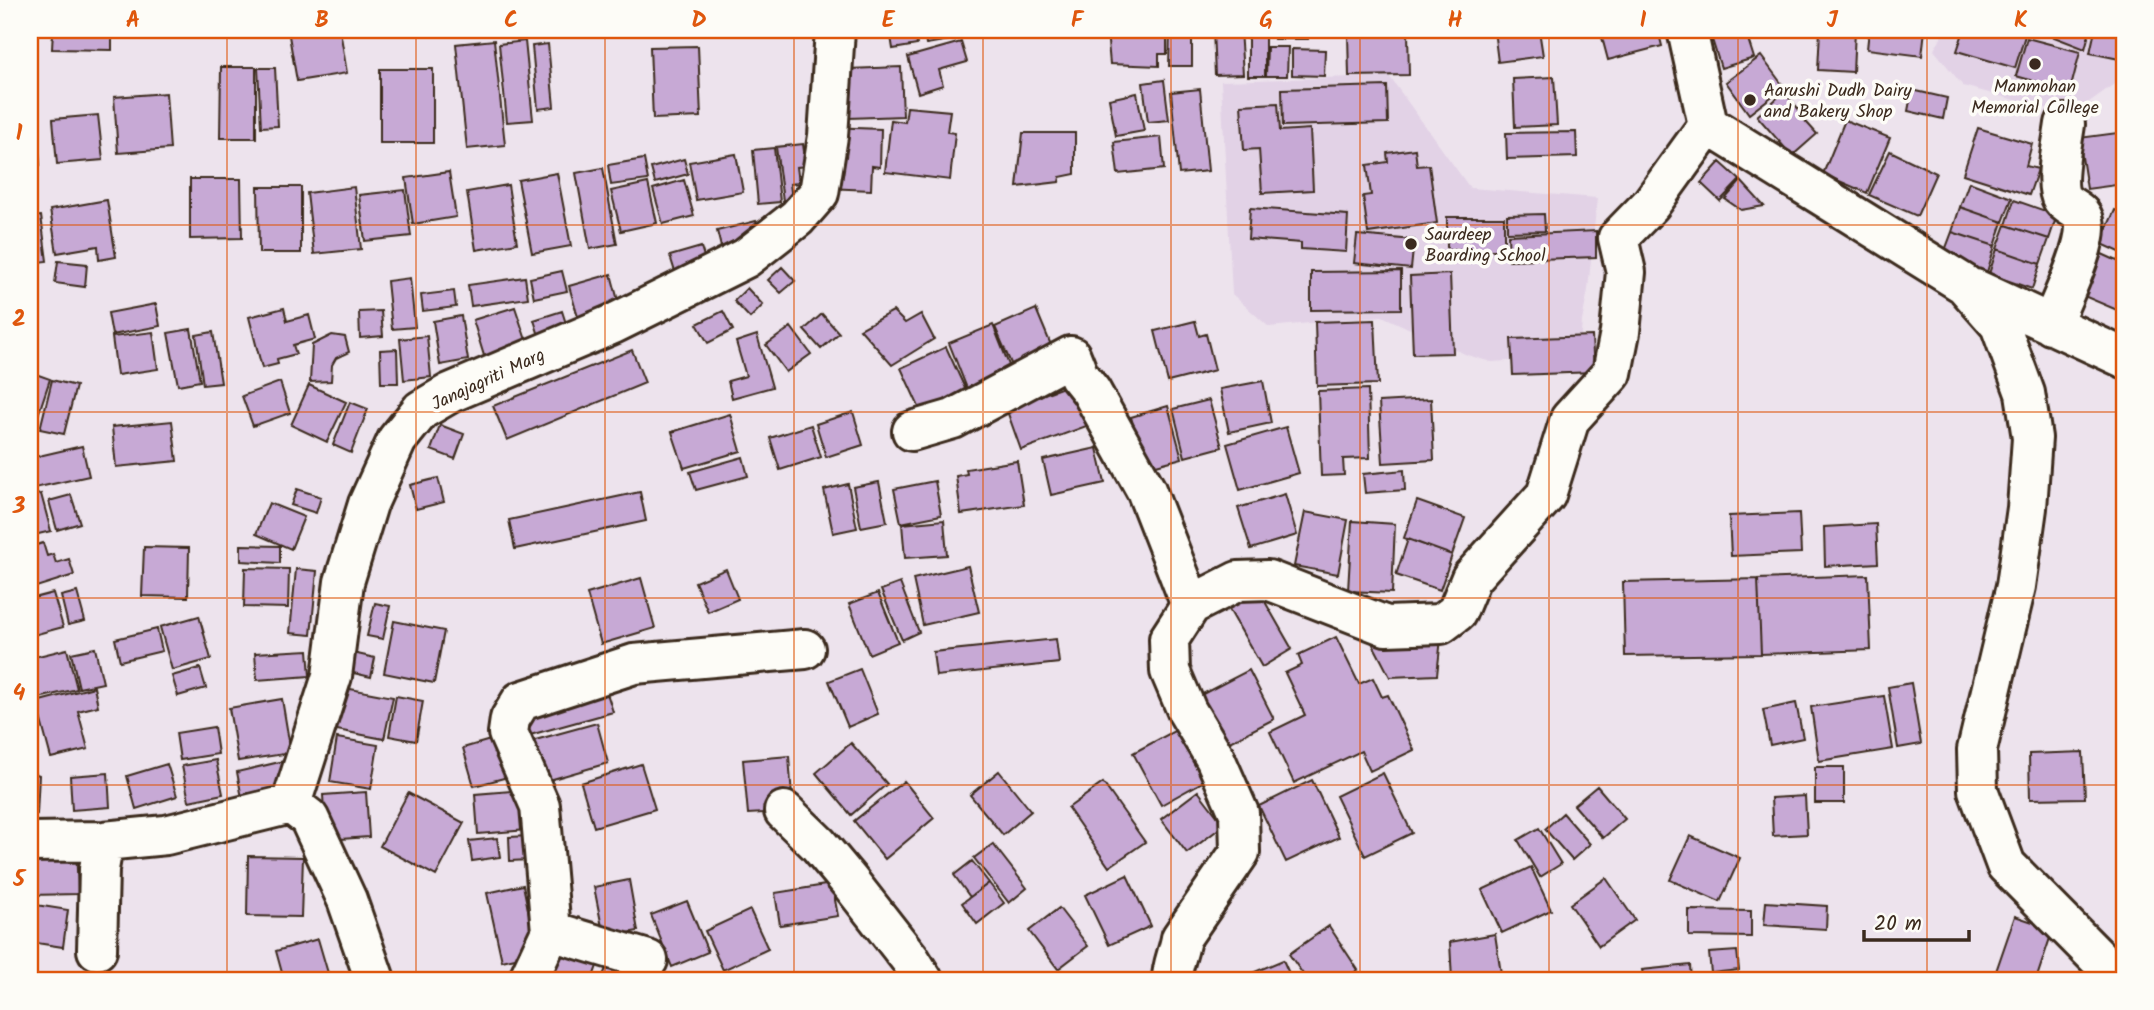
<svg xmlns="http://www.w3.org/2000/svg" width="2154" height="1010" font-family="Kalam,sans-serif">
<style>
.built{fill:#e2d2e6}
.building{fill:#c7a9d5;stroke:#3b2a1e;stroke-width:2}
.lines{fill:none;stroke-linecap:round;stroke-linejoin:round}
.minor-casing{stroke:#3b2a1e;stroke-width:44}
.minor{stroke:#fdfcf7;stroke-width:38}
.grid{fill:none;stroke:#df570d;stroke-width:2;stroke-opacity:0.55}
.poi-dot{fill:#3b2a1e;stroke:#fdfcf7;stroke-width:2.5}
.labels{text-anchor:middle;stroke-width:7;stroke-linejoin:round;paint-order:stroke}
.poi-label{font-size:18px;fill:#3b2a1e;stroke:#fdfcf7;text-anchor:start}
.street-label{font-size:18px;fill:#3b2a1e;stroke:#fdfcf7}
.neatline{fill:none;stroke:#df570d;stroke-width:2.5}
.grid-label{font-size:23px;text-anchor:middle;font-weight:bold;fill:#df570d}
</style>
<rect width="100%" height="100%" fill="#ede3ed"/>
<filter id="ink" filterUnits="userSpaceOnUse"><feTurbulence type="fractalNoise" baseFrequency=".0143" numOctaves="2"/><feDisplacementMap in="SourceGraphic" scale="14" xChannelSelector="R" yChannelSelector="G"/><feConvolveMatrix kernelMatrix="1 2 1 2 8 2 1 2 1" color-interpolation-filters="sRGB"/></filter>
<g filter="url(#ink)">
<!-- built -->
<path class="built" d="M1945,30H2124V77L2071,115L1963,86L1934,50Z
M1389,76L1470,188L1597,198L1588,290L1582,321L1579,357L1491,362L1467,355L1382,316L1269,327L1232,294L1221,81Z"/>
<!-- building -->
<path class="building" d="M53,30H112V50L52,49Z
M288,30H340L347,73L297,81Z
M890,30H915L917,45L893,49Z
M923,30H960L961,38L926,44Z
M1170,30H1192V66H1169Z
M1213,30H1240L1243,74L1215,75Z
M1274,30H1308V39H1274Z
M1494,30H1539L1543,56L1498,62Z
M1600,30H1658L1662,46L1608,60Z
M1709,30H1745L1754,58L1721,68Z
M1820,30H1855L1853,72L1818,70Z
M1869,30H1925L1922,56L1867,49Z
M1964,30H2020L2026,32L2015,68L1957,51Z
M2040,30H2090L2085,49L2044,33Z
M2095,30H2124V60L2090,53Z
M1107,31H1167V54H1159V66L1110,64Z
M1408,33L1409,75L1349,76L1348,34Z
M1248,36L1265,37V76H1248Z
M2027,38L2080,52L2070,91L2016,76Z
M494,40L505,145L467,149L456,44Z
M525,41L533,120L507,122L499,44Z
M961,42L967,62L939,70L943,85L918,93L908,57Z
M548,44L554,107L538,109L532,46Z
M698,46L701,117L653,119L650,47Z
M1267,47H1288L1287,76H1266Z
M1292,49L1325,50L1324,76L1292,75Z
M1761,56L1784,87L1749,114L1726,82Z
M221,67H256V138H220Z
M901,67L903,116L849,118L848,69Z
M258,68H275L278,126L261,127Z
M380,69H433V143H380Z
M1554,77L1557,125L1515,127L1513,79Z
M1164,80L1169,120L1148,122L1143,83Z
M1387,86L1388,123L1283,126L1282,89Z
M1200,89L1208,171L1179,174L1171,92Z
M1912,90L1947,98L1943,119L1908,111Z
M1784,92L1801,112L1799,114L1817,134L1792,156L1757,116Z
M166,93L170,149L118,153L114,97Z
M1137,93L1144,131L1116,136L1109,99Z
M1278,103L1280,131L1310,129L1313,190L1262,193L1259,149L1244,150L1241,105Z
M907,107L950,111L947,132L955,133L950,180L885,172L891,120L905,122Z
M36,115L40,165H30V116Z
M98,115L103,160L57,164L53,119Z
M2124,117V156L2118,118Z
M1845,120L1890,138L1867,193L1823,174Z
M829,127L881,129L880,167L872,166L871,190L827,188Z
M1978,128L2032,144L2026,166L2038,169L2029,195L1963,174Z
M1576,132L1577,157L1507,159L1506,133Z
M1023,133H1075V174L1060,177L1059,182L1017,187Z
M2117,133L2124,184L2087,189L2079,138Z
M1161,137L1164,169L1118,174L1114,142Z
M803,144L806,166L797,167L799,183L790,184L792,199L783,201L776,147Z
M774,148L780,202L758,204L753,150Z
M1415,149L1417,166L1429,165L1437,223L1368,233L1363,196L1371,195L1367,165L1388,162L1387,153Z
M1890,151L1936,173L1917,216L1869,195Z
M736,154L743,192L696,200L689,162Z
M644,159L648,180L611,185L608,165Z
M684,159L688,174L655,183L651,168Z
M1720,162L1740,180L1720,201L1701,183Z
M603,168L617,244L590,249L576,173Z
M449,172L456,217L413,224L406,178Z
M557,173L571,246L532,253L518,180Z
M190,179H241L242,238L190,239Z
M684,180L694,216L663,224L653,189Z
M1741,181L1764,206L1741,210L1725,199Z
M1969,182L2012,198L2003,222L1960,207Z
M648,183L657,223L621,231L611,191Z
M508,185L517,243L476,250L467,192Z
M258,187H301V253H259Z
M354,187L361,249L314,254L307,193Z
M405,190L411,236L365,241L359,195Z
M107,200L116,257L99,260L98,246L57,253L50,210Z
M2014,200L2057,215L2049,239L2006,225Z
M1960,207L2003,222L1995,246L1952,232Z
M1250,208L1348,215L1346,252L1301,249V243L1248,239Z
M2115,210L2124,214V254L2100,243Z
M1544,214L1545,231L1507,232V215Z
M41,216L47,261L30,263V217Z
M1447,217H1504V250H1447Z
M756,221L760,237L721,247L717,231Z
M2006,225L2049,239L2040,264L1997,249Z
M1596,231V257L1509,260L1508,235Z
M1952,232L1995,246L1987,272L1943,256Z
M1357,235L1414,240L1411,269L1354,263Z
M701,247L707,266L676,275L670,256Z
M1997,249L2040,264L2032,289L1989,274Z
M2102,254L2124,264V313L2084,296Z
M58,261L87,264L85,287L55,283Z
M782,267L795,281L781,293L768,280Z
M562,271L567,291L534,298L530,278Z
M1401,271V309L1311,310V272Z
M611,274L621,312L580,324L569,286Z
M1450,274L1453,353L1413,354L1410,276Z
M525,277L528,298L471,306L468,285Z
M410,278L415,327L392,329L387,281Z
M747,288L763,305L750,318L734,301Z
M454,291L456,307L423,311L421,295Z
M156,304L160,326L112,335L108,313Z
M515,307L528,346L485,359L473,320Z
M284,308L287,321L309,315L315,339L293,345L296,354L277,359L278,364L262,368L249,317Z
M1036,309L1056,357L1016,375L995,327Z
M381,311L383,336L360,338L359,312Z
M562,311L569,333L541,342L534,320Z
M723,311L733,330L708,343L697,324Z
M893,311L905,323L921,314L934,339L892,365L860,329Z
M822,314L839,333L821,349L804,330Z
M461,316L468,360L440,365L433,321Z
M1375,320L1378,384L1317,386L1315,322Z
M1195,321L1199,336L1206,334L1215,370L1168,382L1155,331Z
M993,325L1014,378L970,396L949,343Z
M791,327L811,354L786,372L766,345Z
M191,329L200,381L178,385L168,333Z
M153,332L158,369L117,375L112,337Z
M213,332L221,383L203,385L196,335Z
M332,335L345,337L349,352L336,358L332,365L331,381L310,382L312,345Z
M757,335L772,387L732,398L728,381L746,376L736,342Z
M427,336L431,377L404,380L400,339Z
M1592,336L1594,372L1513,375L1511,339Z
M946,347L969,397L924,418L901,368Z
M397,349L398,383H381L380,350Z
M632,350L645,383L507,440L493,406Z
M30,372L50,379L34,427L30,425Z
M52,380L76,386L64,434L40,429Z
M1263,381L1271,423L1229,432L1220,389Z
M280,382L290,413L253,426L242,396Z
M1077,382L1092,424L1021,450L1006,408Z
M309,385L346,402L327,442L291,425Z
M1368,389L1370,458L1343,459L1344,475L1321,476L1318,391Z
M1431,399L1434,460L1383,463L1379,402Z
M1209,400L1222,447L1185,457L1173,409Z
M350,402L368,409L351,453L333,445Z
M1168,406L1182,458L1145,468L1131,417Z
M853,412L863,445L826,457L816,424Z
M730,414L741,451L684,468L672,432Z
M172,421L177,461L116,467L112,427Z
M440,425L464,434L455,459L431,450Z
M811,425L821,457L780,470L770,438Z
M1286,427L1299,473L1240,490L1227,444Z
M82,446L89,476L30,489V458Z
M1097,448L1105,483L1051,495L1043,460Z
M743,457L748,476L696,490L690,472Z
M1017,461L1024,505L961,514L956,476L967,474L966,469Z
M1404,470L1405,490L1365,493L1363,474Z
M438,478L444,502L416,509L410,485Z
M935,481L941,515L901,523L894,489Z
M879,482L887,522L861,527L853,487Z
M848,484L857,528L833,533L824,490Z
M297,489L321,497L316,513L291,505Z
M640,492L646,521L515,549L509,520Z
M41,494L51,531L30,536V496Z
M1285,494L1297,535L1251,549L1238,508Z
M71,495L80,523L57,530L49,501Z
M1417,501L1465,518L1452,555L1404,538Z
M269,503L304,517L291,549L256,534Z
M1305,512L1348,520L1338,574L1294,566Z
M1799,513L1801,553L1731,556L1729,516Z
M944,520L947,555L905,558L902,524Z
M1352,521L1395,524L1392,593L1348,591Z
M1876,524L1878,563L1825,566L1824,527Z
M1408,539L1452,555L1440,590L1396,575Z
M43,543L47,556L53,554L56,563L69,559L74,575L30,589V547Z
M241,545L280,546V563L241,561Z
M144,547L189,548L188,597L142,596Z
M968,566L979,612L923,625L913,579Z
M245,568L289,569L288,608L244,607Z
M296,569L317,571L311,635L290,633Z
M726,569L738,599L708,612L695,582Z
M1868,575L1871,650L1761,654L1758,579Z
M641,578L655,628L601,644L587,594Z
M1758,579L1761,654L1625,656L1623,582Z
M900,583L919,632L902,640L881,590Z
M1256,586L1292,649L1262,667L1226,604Z
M77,592L85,621L68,625L61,596Z
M53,593L63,627L30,636V599Z
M878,593L898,642L869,654L849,604Z
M375,603L390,606L383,639L367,636Z
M199,616L211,659L172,670L160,627Z
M394,621L444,631L434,683L384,673Z
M157,629L162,651L120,661L115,639Z
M1442,629L1437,675L1390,677L1366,631Z
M1336,637L1359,684L1373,678L1382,697L1388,695L1414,750L1370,771L1361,751L1294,783L1270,732L1305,715L1285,673L1302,665L1298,655Z
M1056,639L1059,663L936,676L933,652Z
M95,648L103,683L79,688L71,653Z
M67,649L77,689L34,699L30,681V658Z
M308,650L310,676L257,680L255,653Z
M353,653L375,658L371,677L349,672Z
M200,668L206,688L178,696L172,676Z
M860,669L878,714L848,727L829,681Z
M1249,670L1274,719L1218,748L1193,699Z
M1911,683L1921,744L1898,748L1888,687Z
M94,687L98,706L78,711L88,749L51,758L36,702Z
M345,688L393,697L384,739L337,730Z
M606,690L613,712L530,735L524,712Z
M396,696L423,701L416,741L389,736Z
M1884,696L1893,749L1819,761L1811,707Z
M282,699L291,753L238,761L229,708Z
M1796,703L1803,738L1770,745L1763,710Z
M597,723L608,763L539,783L528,742Z
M214,727L218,754L180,760L176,733Z
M1176,730L1204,781L1161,805L1133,753Z
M504,736L515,775L474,786L463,748Z
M337,738L378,745L371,789L330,782Z
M851,743L887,784L851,815L816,773Z
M30,747L33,749L31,772L39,775L37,814L30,813Z
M2083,752L2085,798L2030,799L2029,754Z
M789,756L793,811L748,814L743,760Z
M216,760L223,794L189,801L182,766Z
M284,761L291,787L242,798L237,772Z
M167,764L177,796L136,809L127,776Z
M641,764L655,809L594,827L581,783Z
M1815,767H1844V803H1815Z
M999,771L1031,811L1003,835L970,795Z
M108,773L110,807L72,810L70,776Z
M1383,773L1412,833L1365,856L1336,796Z
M1312,780L1339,837L1286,862L1259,806Z
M904,781L934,818L885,859L854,821Z
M1103,783L1145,842L1109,867L1068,808Z
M1597,786L1625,819L1603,838L1574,805Z
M523,790L527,830L478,834L475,794Z
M1198,791L1224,825L1187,853L1161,819Z
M366,792L369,837L326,840L323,795Z
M408,793L464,823L436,876L380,846Z
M1805,796L1807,834L1773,836L1771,798Z
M1563,813L1590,844L1572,860L1545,829Z
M1539,828L1561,864L1540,877L1518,840Z
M529,836V860L510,861L509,837Z
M1690,836L1740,858L1720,902L1670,880Z
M497,838L500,857L472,861L469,841Z
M993,844L1027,888L1009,903L974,858Z
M76,847L78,894L30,895V848Z
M248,856L303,857L301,917L247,916Z
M972,861L989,883L970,897L954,875Z
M1531,867L1551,910L1502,933L1482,890Z
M1127,875L1151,926L1109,945L1085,895Z
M1606,878L1635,920L1599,946L1570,904Z
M629,880L638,931L604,937L594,887Z
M989,883L1004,903L977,924L962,903Z
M832,884L838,916L780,925L775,893Z
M523,885L537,953L502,961L487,893Z
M687,901L708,952L672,967L651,915Z
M1766,902L1827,906L1826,929L1764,925Z
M36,905L68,910L63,947L30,942Z
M1059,908L1088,946L1058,969L1029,931Z
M750,910L768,949L723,970L705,931Z
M1689,910L1751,911V937L1689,936Z
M2015,916L2053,929L2036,980H1993Z
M1329,926L1358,970L1343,980H1307L1289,954Z
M1495,934L1502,980H1452L1450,942Z
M318,939L330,980H284L276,951Z
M552,946L598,963L592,980H539Z
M1737,951L1739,970L1711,973L1709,953Z
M611,957L653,977L651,980H601Z
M1283,960L1292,980H1236Z
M1690,965L1691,980H1644L1642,970Z"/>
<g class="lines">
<!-- minor casing -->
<g class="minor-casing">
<path id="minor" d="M1687,30L1708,125L1964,284L2000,325L2025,393L2032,438L2027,508L2016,586L1977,750L1978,790L2006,865L2109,969L2124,980
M1975,289L2124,358
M2051,325C2061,300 2085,252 2085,227C2084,208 2070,210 2062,199C2053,184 2063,141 2065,124
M912,431L953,419L1071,356L1079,376L1091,391L1146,490L1191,605
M291,804L332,676L344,582L368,504L397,440L421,410L450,393L613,324L710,276L746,258L797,218L819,193L828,136L835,30
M291,804L309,818L347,900L375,980
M784,811L818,844L849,881L910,959L923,980
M30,842L104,841L166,835L291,804
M551,931L540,806L508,733L510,719L521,701L634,664L805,649
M97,950L99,869L104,841
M528,980L551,931L648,960
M1172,980C1171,968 1179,952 1181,938L1240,852L1239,813L1215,758L1187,711L1170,671L1169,639L1191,605L1238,581L1268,580L1386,626L1441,624L1457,612L1471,578L1546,495L1570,419L1612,373L1620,332L1626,272L1618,238L1651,204L1708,125"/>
</g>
<!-- minor -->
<use href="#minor" class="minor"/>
</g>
</g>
<!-- grid -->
<path class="grid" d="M227,30V980M416,30V980M605,30V980M794,30V980M983,30V980M1171,30V980M1360,30V980M1549,30V980M1738,30V980M1927,30V980M30,225H2124M30,412H2124M30,598H2124M30,785H2124"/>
<!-- markers -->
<g class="poi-dot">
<circle cx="2035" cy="64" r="7"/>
<circle cx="1750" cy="100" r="7"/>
<circle cx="1411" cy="244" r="7"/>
</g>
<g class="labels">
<!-- poi labels -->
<g class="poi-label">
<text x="2035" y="92" text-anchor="middle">Manmohan<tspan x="2035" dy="21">Memorial College</tspan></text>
<text x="1764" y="96">Aarushi Dudh Dairy<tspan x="1764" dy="21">and Bakery Shop</tspan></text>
<text x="1425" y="240">Saurdeep<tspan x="1425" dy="21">Boarding School</tspan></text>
</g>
<!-- street labels -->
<g class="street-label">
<text transform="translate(488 379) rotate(-25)" y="6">Janajagriti Marg</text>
</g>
</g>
<!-- margin -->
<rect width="2154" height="1010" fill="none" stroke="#fdfcf7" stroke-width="77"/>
<!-- scale -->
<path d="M1864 930v10h105v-10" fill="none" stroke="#3b2a1e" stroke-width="3.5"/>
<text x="1874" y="930" font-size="21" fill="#3b2a1e" stroke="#fdfcf7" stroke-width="5" paint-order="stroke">20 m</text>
<rect x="38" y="38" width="2078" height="934" class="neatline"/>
<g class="grid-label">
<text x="133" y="27">A</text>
<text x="322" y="27">B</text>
<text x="511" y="27">C</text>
<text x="699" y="27">D</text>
<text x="888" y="27">E</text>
<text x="1077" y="27">F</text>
<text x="1266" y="27">G</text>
<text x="1455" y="27">H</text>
<text x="1643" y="27">I</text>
<text x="1832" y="27">J</text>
<text x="2021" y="27">K</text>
<text x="19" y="140">1</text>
<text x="19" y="326">2</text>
<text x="19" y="513">3</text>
<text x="19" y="700">4</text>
<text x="19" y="886">5</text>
</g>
</svg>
